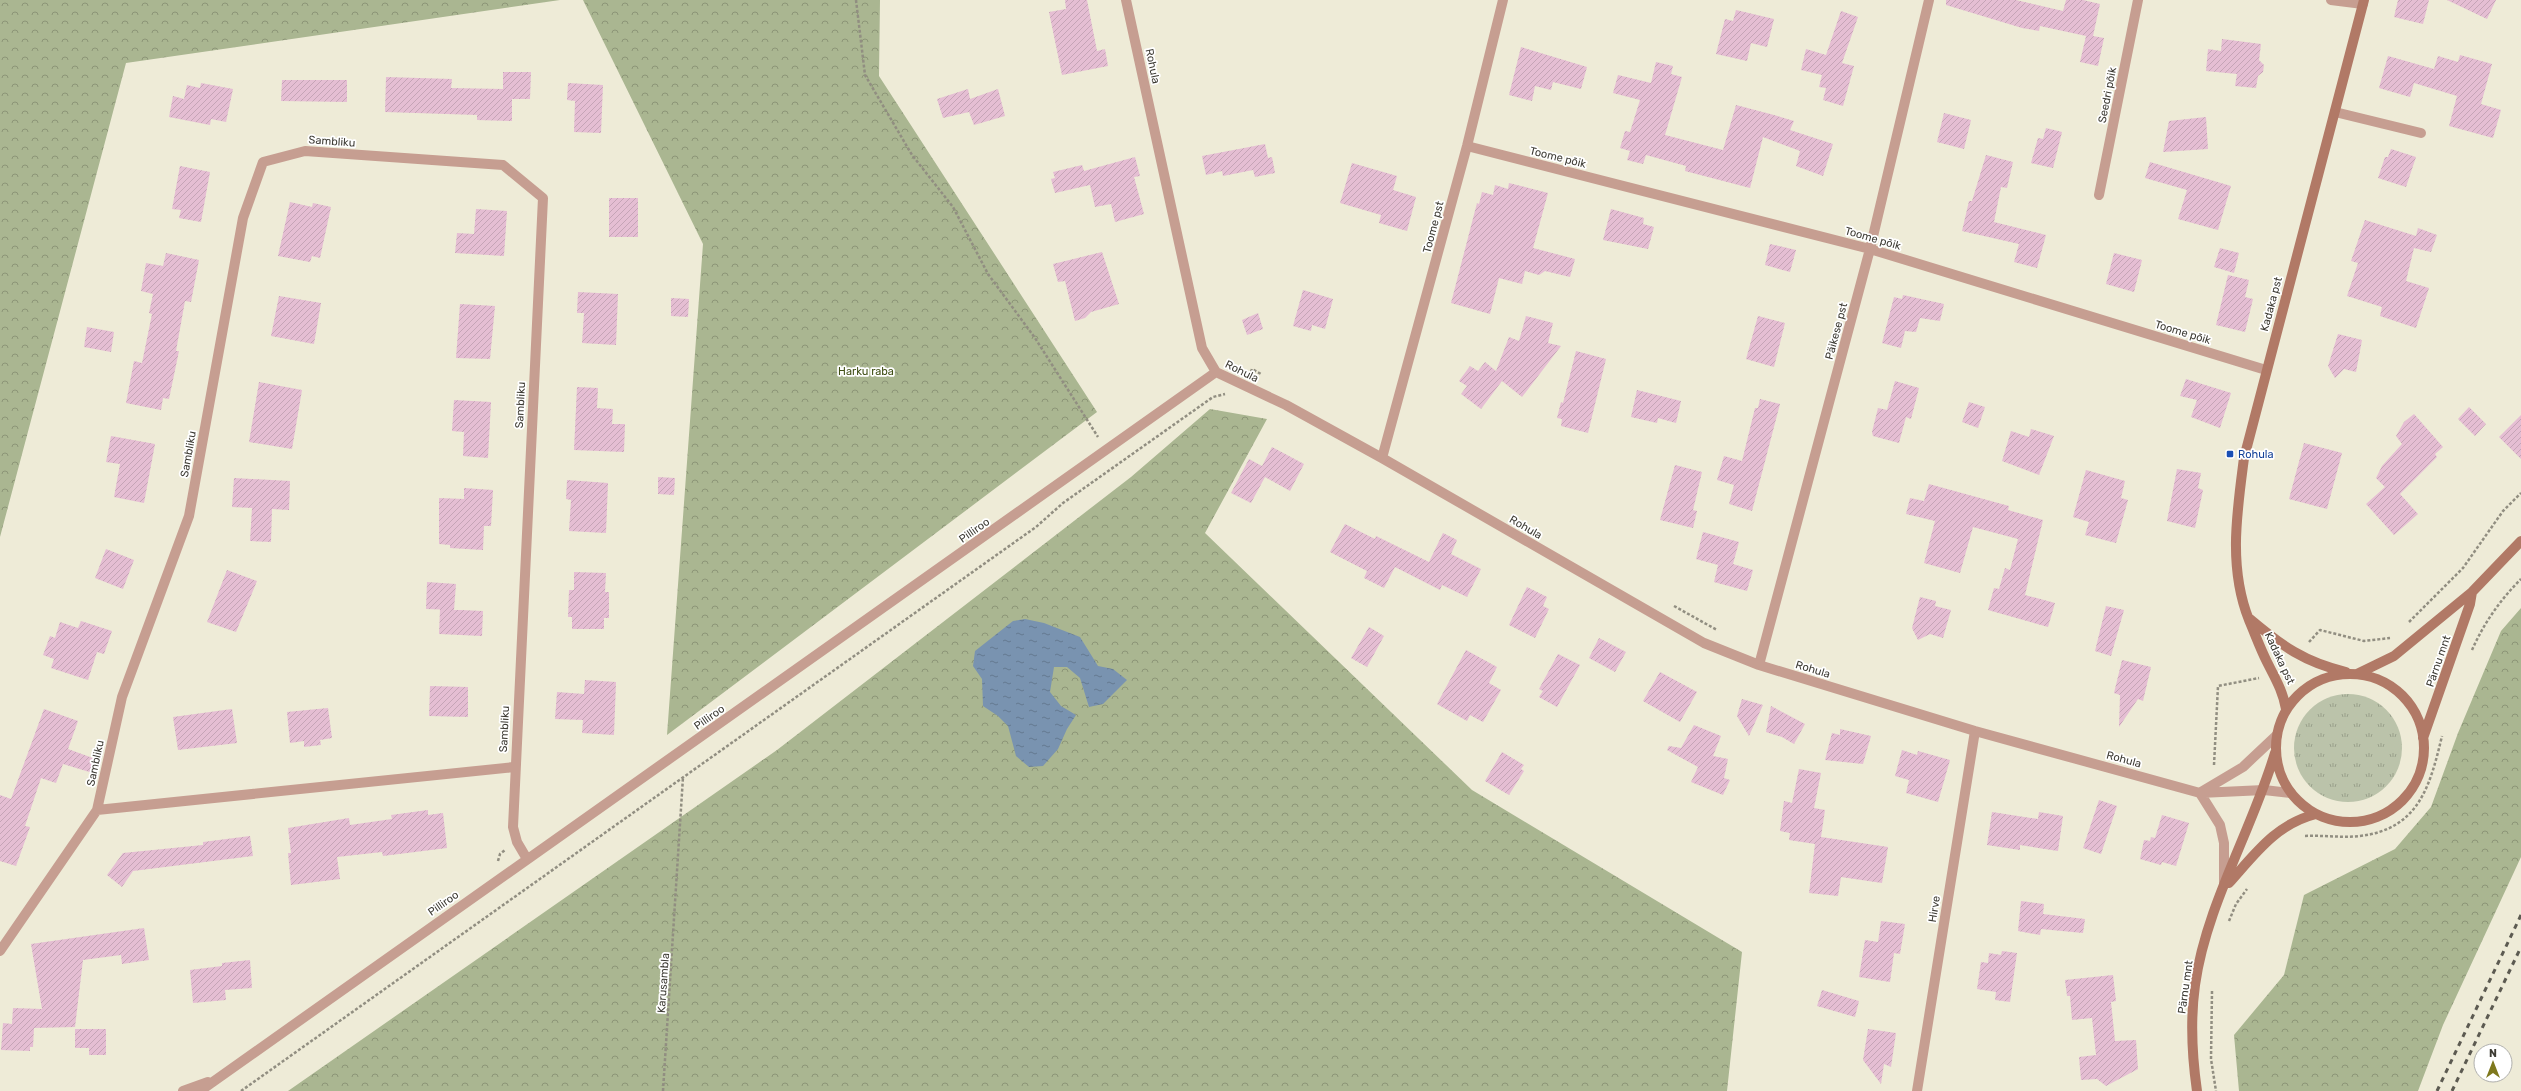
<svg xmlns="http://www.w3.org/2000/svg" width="2521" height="1091" font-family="Rubik,sans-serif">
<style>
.grass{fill:url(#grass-tufts)}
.forest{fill:url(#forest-crowns)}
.water{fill:url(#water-ripples)}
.building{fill:url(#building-hatch)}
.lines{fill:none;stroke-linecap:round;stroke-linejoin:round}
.path{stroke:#918e81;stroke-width:2.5;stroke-dasharray:3 2;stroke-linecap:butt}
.service{stroke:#c69e91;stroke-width:10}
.minor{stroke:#c69e91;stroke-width:10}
.secondary{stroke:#b17966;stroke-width:10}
.rail{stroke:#5c5a51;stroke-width:3;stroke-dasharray:5 5;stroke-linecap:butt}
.transit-dot{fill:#1a4fb4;stroke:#fff;stroke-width:1.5}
.labels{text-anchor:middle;stroke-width:3.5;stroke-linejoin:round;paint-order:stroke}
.street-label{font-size:11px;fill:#3d3b34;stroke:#fff}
.park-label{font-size:11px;fill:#404f15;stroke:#fff}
.transit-label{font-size:11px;fill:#164399;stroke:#fff;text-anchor:start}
</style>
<defs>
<pattern id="grass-tufts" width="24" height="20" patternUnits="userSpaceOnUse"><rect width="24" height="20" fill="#bbc3aa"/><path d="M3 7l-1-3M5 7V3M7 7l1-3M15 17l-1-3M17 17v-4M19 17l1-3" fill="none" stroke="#99a08b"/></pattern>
<pattern id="forest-crowns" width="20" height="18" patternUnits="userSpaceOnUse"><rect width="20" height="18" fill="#aab691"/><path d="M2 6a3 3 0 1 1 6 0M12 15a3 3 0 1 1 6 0" fill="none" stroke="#8c9577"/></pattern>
<pattern id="water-ripples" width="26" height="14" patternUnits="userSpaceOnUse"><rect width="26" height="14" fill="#7993b0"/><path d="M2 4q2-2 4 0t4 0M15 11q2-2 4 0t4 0" fill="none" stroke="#647990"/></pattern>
<pattern id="building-hatch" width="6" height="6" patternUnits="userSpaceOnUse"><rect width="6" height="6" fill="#e5bed3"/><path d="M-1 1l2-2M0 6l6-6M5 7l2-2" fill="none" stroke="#c5a4b6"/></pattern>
</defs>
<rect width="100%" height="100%" fill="#eeebd7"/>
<!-- grass -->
<path class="grass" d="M2294 748a54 54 0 1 1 108 0a54 54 0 1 1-108 0Z"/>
<!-- forest -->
<path class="forest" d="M0,0H560L126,63L0,537Z
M583,0H880L879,76L1097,412L667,735L703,244Z
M1210,409L1267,419L1205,533L1472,790L1742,952L1727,1091H288L777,750L1131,477Z
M2521,608V857L2443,1025L2418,1091H2239L2234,1035L2284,975L2304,895L2395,849L2431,807L2458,733L2501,631Z"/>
<!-- water -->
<path class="water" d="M1025,619L1044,623L1080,637L1098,666L1113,669L1127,680L1103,704L1089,707L1080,678L1067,667H1054L1050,692L1061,706L1076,715L1067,729L1058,749L1043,766L1029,767L1016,756L1008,726L998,716L983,706L982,679L973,666L975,651L1013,621Z"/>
<!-- building -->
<path class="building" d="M1065,0H1087L1097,51L1105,49L1108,66L1062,75L1049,12L1066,9Z
M1946,0H2016L2063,11L2066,0H2083L2100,4L2093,36L2104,38L2098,66L2080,62L2086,36L2040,26L2039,31L2022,28L1946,5Z
M2398,0H2429L2423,24L2394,17Z
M2447,0H2496L2487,19Z
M1736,10L1774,19L1767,47L1751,43L1747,61L1716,54L1725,19L1733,21Z
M1841,11L1858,17L1842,63L1854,66L1843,106L1823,100L1826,88L1819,87L1822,75L1801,70L1806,49L1826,55Z
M2222,39L2261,44L2259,60L2264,65L2263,72L2258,76L2256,88L2235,86L2237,74L2206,71L2208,49L2221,51Z
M1521,47L1587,67L1581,89L1553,82L1551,90L1535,86L1532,101L1509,95Z
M2460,55L2492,64L2481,104L2501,110L2493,138L2449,126L2457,96L2414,83L2410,97L2379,88L2388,56L2434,69L2438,56L2458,62Z
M1656,62L1673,66L1671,74L1682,77L1665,135L1723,150L1736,105L1774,115L1794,121L1790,130L1833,144L1823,176L1796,166L1800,151L1763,137L1750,188L1685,171L1686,166L1646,155L1643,164L1627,160L1630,151L1620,148L1625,131L1630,132L1640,100L1613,93L1618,75L1651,83Z
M503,72H531L530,99H512V121L477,120V115L385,112L386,77L452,79L451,88L503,89Z
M282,80H347V102L281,101Z
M201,83L233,89L226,122L211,119L210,125L169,117L173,96L184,99L187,85L200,88Z
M568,83L603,85L601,133L574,132L575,101L567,100Z
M968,89L970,99L998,89L1005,116L974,125L969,112L943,118L937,99Z
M1944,113L1971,120L1964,149L1937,142Z
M2206,117L2208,149L2163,152L2169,121Z
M2046,128L2062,132L2053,168L2031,163L2038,138L2043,139Z
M1265,144L1268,158L1272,157L1275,173L1255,177L1253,170L1223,176L1222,171L1206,175L1202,156Z
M2391,149L2416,157L2406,187L2378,178L2385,157H2388Z
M1986,155L2013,162L2007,188L2001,187L1994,222L2046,235L2037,268L2014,262L2019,244L1962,231L1969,201H1972Z
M1135,157L1140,176L1134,177L1144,214L1115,222L1111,204L1095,207L1090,185L1055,193L1051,179L1055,178L1053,172L1082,165L1084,171Z
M2150,162L2231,186L2218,230L2178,219L2187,190L2145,178Z
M1352,163L1397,176L1393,190L1416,197L1407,231L1379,223L1381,215L1340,203Z
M180,166L210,172L201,222L179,218L181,210L172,209Z
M1509,183L1548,193L1533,248L1575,259L1570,277L1545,271L1539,275L1525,271L1522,284L1499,278L1490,314L1451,303L1477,203L1479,204L1482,192L1493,195L1495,185L1508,189Z
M609,198H638V237H609Z
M290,202L312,207L313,203L331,207L320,258L312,256L310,262L278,256Z
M476,209L507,211L504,256L455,253L457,233L474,234Z
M1611,209L1644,218L1643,224L1654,227L1648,249L1603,240Z
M2365,220L2416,236L2418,228L2437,235L2431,252L2414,248L2406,281L2429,288L2416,328L2380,316L2382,307L2347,296L2358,263L2351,261Z
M1770,244L1796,250L1790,272L1765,265Z
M2220,248L2239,253L2234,273L2214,267Z
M1102,252L1119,304L1091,312L1085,318L1075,321L1065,281L1058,282L1053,264Z
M166,253L199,260L191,302L185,301L176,351H179L169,399L163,398L161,410L126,403L134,361L142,363L152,314L149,313L153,294L141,291L146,263L163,266Z
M2114,253L2142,260L2134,292L2106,284Z
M2228,275L2249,280L2245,297L2253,299L2245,332L2216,325Z
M1303,290L1333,299L1325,329L1312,325L1311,331L1293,326Z
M578,292L618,294L616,345L582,343L584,313H577Z
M1903,295L1944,304L1940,321L1920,318L1916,332L1905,331L1901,348L1882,343L1894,297L1902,299Z
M279,296L321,303L314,344L271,336Z
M671,298L689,299L688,317L671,316Z
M460,304L495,306L490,359L456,358Z
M1258,313L1263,329L1247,335L1242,320Z
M1526,316L1553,323L1548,343L1561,346L1522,397L1502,381L1481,409L1461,394L1467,386L1459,381L1470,366L1478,371L1485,362L1496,371L1509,337L1519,341Z
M1758,316L1785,323L1774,367L1746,359Z
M87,327L114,332L111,352L84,347Z
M2338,334L2362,340L2356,372L2344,369L2335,378L2328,366Z
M1576,351L1606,359L1588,433L1561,426L1562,419L1557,418L1561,402L1563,403Z
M2186,379L2231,393L2220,428L2191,417L2197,400L2180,396Z
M1895,381L1919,388L1911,419L1906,417L1899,443L1873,436L1872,432L1878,408L1887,410Z
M259,382L302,390L292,449L249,442Z
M577,387L598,388L597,408L613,409L612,424H625L624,452L574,450Z
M1637,390L1681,401L1676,423L1658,418L1657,423L1631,417Z
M1760,399L1780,404L1752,511L1729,504L1734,485L1717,480L1724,456L1742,461L1755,408H1758Z
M454,400L491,402L488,458L463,456L464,432L452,431Z
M1969,402L1985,407L1978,428L1962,422Z
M2469,407L2486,424L2475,436L2458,419Z
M2414,414L2443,447L2435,454L2437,457L2400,494L2418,514L2394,535L2366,504L2385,487L2376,478L2382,466L2402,444L2396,436L2404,422Z
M2521,415V459L2499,437Z
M2031,429L2054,436L2039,475L2002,461L2011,431L2029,437Z
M111,436L155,444L144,503L114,497L120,464L106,462Z
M2304,443L2342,453L2327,509L2289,499Z
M1272,447L1304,464L1290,491L1265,477L1251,503L1231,493L1249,459L1262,466Z
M1675,465L1702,472L1693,510L1697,511L1693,528L1660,520Z
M2177,469L2201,473L2198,488L2203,490L2195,528L2167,521Z
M2086,470L2125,481L2121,498L2128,500L2116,543L2085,535L2089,522L2073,517Z
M658,477L675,478L674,495L658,494Z
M234,478L290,481L289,510L272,509L271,542L250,541L252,508L232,507Z
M567,480L608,483L606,533L569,531L571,500L566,499Z
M1929,484L2009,506L2008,510L2043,520L2025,595L2055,603L2048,627L1988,610L1994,588L1999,589L2005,568L2010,570L2018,539L1973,527L1960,573L1924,563L1935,521L1906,514L1910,498L1924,501Z
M464,488L493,490L491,526H484L483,550L450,548V545L439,544V498L464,499Z
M1345,524L1375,539L1376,536L1429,562L1443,533L1457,540L1451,554L1481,569L1467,597L1442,585L1440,590L1395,567L1384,588L1364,578L1367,571L1330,552Z
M1703,532L1739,542L1733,564L1753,570L1747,591L1714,582L1718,565L1696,559Z
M106,549L134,560L123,589L95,578Z
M227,570L257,581L236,632L207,622Z
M574,572L606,573L605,592H609V618H604V629H572V617H568L569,590H574Z
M427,582L456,584L454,610L426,609Z
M1527,587L1547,597L1543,606L1549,609L1535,638L1509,625Z
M1920,597L1936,601L1935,606L1951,610L1943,638L1930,634L1918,640L1912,628Z
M2106,606L2124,610L2111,656L2095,651Z
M440,609L483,611L482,636L439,634Z
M81,621L112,631L104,654L97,652L88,680L51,668L54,659L43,655L50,636L55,638L60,622L78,628Z
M1369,627L1384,636L1367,667L1351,658Z
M1599,638L1626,652L1615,672L1589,658Z
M1466,650L1497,667L1489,683L1501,690L1483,722L1470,715L1467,721L1437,704Z
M1558,654L1580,665L1557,707L1539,697L1543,691L1539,689Z
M2122,660L2151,667L2143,701L2138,699L2119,727L2120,695L2114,693Z
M1660,672L1697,692L1680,722L1643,701Z
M585,680L616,682L614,735L582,733L583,720L555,719L557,692L584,694Z
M430,686L468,687V717L429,716Z
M1742,699L1763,705L1749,736L1737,716Z
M1771,706L1805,724L1794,744L1782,737L1766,732Z
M328,708L332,738L320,740L321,745L304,747V741L290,743L287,712Z
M44,709L78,721L68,749L101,761L96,774L63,764L56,783L41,778L25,826L30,827L16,866L0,861V795L11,799Z
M232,709L237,743L178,750L173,717Z
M1694,725L1721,736L1713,756L1728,759L1724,778L1730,780L1723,795L1691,782L1698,767L1667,750L1669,746L1681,748Z
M1840,729L1871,736L1863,764L1825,760L1832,733L1840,735Z
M1902,750L1917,755L1918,751L1950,760L1938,802L1906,793L1909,780L1895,776Z
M1502,752L1524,765L1521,769L1524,771L1509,795L1485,781Z
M1799,769L1821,773L1814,808L1825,810L1821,837L1888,847L1882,883L1841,877L1838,896L1809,893L1815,844L1789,840L1790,833L1780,831L1784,801L1792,803Z
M2099,800L2117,806L2101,854L2083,848Z
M428,810V815L443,813L447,848L383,856L382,852L337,857L340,879L291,885L288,853H291L288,828L349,818L350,825L392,819L391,815Z
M1992,812L2038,819L2039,812L2063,816L2058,851L2020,845V850L1987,845Z
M2162,815L2189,823L2176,866L2162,862L2161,865L2140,859L2144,840L2150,841L2151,837L2155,838Z
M250,836L253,856L133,871L122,887L107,875L123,853L203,845V842Z
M2021,901L2044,904L2043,914L2085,919L2083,933L2041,929L2040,935L2018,931Z
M1881,921L1905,924L1900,954L1894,953L1890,982L1859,977L1865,940L1878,942Z
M144,928L149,960L122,964L121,955L83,960L75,1027L34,1028L33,1047H30V1051L1,1050L3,1023L12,1024L13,1008L42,1009L31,944Z
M2002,951L2017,953L2010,1002L1995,1000L1996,992L1977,989L1981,962L1988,963L1989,953L2001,955Z
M250,960L252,988L225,990L226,1000L193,1003L190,970L222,966V963Z
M2113,975L2116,1001L2111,1002L2115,1041L2136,1040L2138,1069L2106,1086L2097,1079L2081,1080L2079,1057L2096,1055L2092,1018L2072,1020L2070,996H2067L2065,980Z
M1822,990L1859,1001L1855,1017L1817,1006Z
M75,1029H106V1055H89V1048H75Z
M1868,1029L1896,1033L1891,1067L1884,1064L1881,1084L1863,1060Z"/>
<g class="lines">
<!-- path -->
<path class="path" d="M856,0L865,75L912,155L953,207L988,274L1035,338L1098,437
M1251,372L1252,369L1261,374
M1674,606L1717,630
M2409,622L2463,568L2503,511L2521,493
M2309,642L2320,630L2364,641L2390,638
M2472,650C2484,623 2500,600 2521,579
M2214,765L2218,686L2259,678
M2305,836C2323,835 2341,838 2360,836C2419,829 2430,786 2442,736
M498,861L500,854L505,850
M2229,921L2236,904L2247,889
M2212,991L2211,1059L2216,1091
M241,1091L1005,549L1036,527L1063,503L1213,397L1225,394
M663,1091L683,777"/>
<!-- service -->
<path class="service" d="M2335,112L2421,133"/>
<!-- minor -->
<path class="minor" d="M1126,0L1202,348L1216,372L1286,405L1382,458L1704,643L1759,665L1975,731L2200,793L2264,790L2291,793
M2331,0L2363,4
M1467,146L1870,249L2266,370
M2099,195L2138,0
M1382,458L1467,146L1503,0
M1759,665L1870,249L1929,0
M2201,792L2243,767L2277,735
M2200,793L2220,825L2224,843V885
M97,810L514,767
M0,951L97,810L122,697L189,516L243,218L263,162L305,151L503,165L543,198L513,827L517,842L527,859
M183,1091L208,1082
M200,1091L1216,372
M1917,1091L1975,731"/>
<!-- secondary -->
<path class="secondary" d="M2250,619C2282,646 2304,662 2346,672
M2357,674L2394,656L2472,592L2521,541
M2276 748a74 74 0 1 1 148 0a74 74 0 1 1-148 0Z
M2286,709C2283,691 2275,678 2267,662C2260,648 2255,634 2249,620C2228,567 2237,512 2244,458L2364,0
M2423,738L2470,604L2472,592
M2229,883C2255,854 2276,824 2316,814
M2197,1091C2192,1056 2190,1021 2195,985C2206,906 2252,830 2275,753"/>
<!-- rail -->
<path class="rail" d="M2437,1091L2521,915
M2452,1091L2521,947"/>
</g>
<!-- markers -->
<rect class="transit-dot" x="2226" y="450" width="8" height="8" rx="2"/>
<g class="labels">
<!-- street labels -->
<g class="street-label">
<text transform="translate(1153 66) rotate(78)" y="4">Rohula</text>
<text transform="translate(2107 95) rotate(-79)" y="4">Seedri põik</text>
<text transform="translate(332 141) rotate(4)" y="4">Sambliku</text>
<text transform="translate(1558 157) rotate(14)" y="4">Toome põik</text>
<text transform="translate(1433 227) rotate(-75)" y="4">Toome pst</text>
<text transform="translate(1873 238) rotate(16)" y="4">Toome põik</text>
<text transform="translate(2271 304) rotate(-75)" y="4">Kadaka pst</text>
<text transform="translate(1836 331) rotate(-75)" y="4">Päikese pst</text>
<text transform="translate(2183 332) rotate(17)" y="4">Toome põik</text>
<text transform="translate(1242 371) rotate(26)" y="4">Rohula</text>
<text transform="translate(520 405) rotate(-87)" y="4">Sambliku</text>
<text transform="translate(188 454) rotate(-80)" y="4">Sambliku</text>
<text transform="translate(1526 527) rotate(30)" y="4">Rohula</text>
<text transform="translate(974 530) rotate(-35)" y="4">Pilliroo</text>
<text transform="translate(2280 658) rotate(65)" y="4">Kadaka pst</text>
<text transform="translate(2438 661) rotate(-71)" y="4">Pärnu mnt</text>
<text transform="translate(1813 669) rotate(17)" y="4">Rohula</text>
<text transform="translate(709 717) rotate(-35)" y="4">Pilliroo</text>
<text transform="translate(504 729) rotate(-87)" y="4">Sambliku</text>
<text transform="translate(2124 759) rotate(15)" y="4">Rohula</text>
<text transform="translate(95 763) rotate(-78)" y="4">Sambliku</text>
<text transform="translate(443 903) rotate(-35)" y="4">Pilliroo</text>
<text transform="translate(1934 909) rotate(-81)" y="4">Hirve</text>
<text transform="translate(663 983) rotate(-86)" y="4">Karusambla</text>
<text transform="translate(2185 987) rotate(-82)" y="4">Pärnu mnt</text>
</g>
<!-- park labels -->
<g class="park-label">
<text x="866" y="375">Harku raba</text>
</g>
<!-- transit labels -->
<g class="transit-label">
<text x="2238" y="458">Rohula</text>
</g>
</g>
<!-- north arrow -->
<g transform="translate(2493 1063)"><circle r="19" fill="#ffffff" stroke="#b1b1ae"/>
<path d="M0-3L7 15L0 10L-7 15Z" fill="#7e781d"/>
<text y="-6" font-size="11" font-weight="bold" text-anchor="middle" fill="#3d3b34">N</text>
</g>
</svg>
